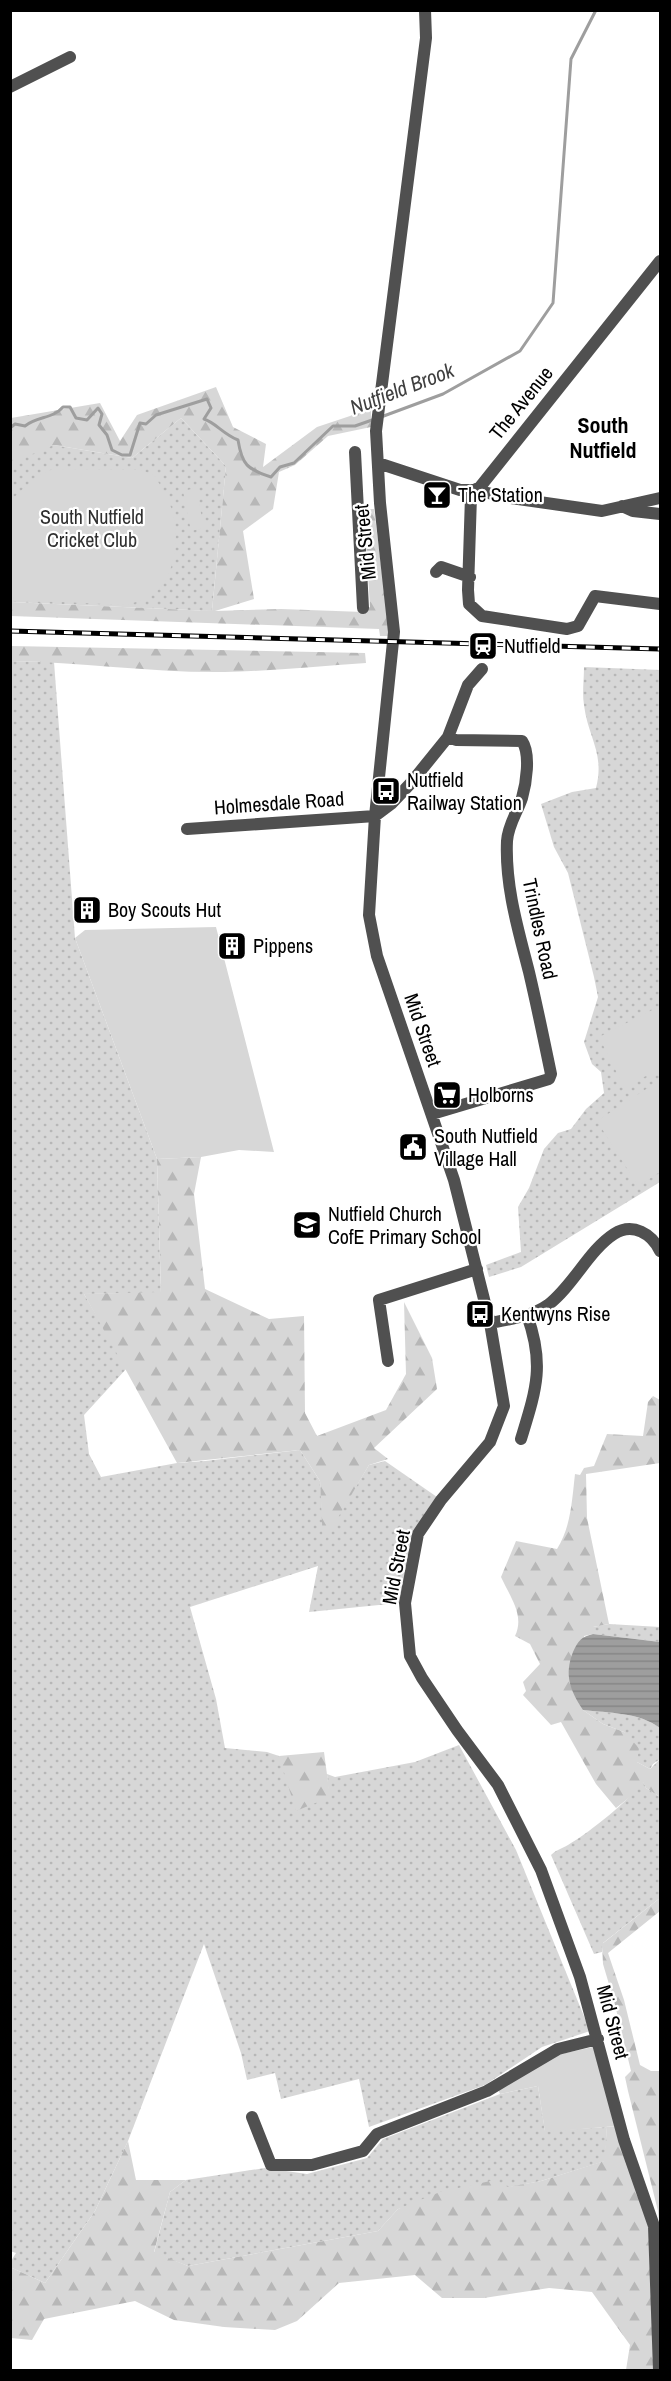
<svg xmlns="http://www.w3.org/2000/svg" width="671" height="2381" font-family="'Archivo Narrow',sans-serif">
<style>
.grass{fill:url(#grass-dots)}
.forest{fill:url(#forest-firs)}
.garden{fill:#d7d7d7}
.water{fill:url(#water-rules)}
.lines{fill:none;stroke-linecap:round;stroke-linejoin:round}
.stream{stroke:#9e9e9e;stroke-width:3}
.minor{stroke:#505050;stroke-width:12}
.rail-casing{stroke:#000;stroke-width:5}
.rail{stroke:#fff;stroke-width:3;stroke-dasharray:9;stroke-linecap:butt}
.labels{text-anchor:middle;stroke-width:4.5;stroke-linejoin:round;paint-order:stroke}
.street-label{font-size:20px;fill:#000;stroke:#fff}
.poi-label{font-size:20px;fill:#000;stroke:#fff;text-anchor:start}
.park-label{font-size:20px;fill:#2e2e2e;stroke:#fff}
.water-label{font-size:21px;font-style:italic;fill:#3f3f3f;stroke:#fff}
.quarter-label{font-size:22px;font-weight:bold;fill:#000;stroke:#fff}
</style>
<defs>
<pattern id="grass-dots" width="8" height="8" patternUnits="userSpaceOnUse" patternTransform="scale(1.5)"><rect width="8" height="8" fill="#d7d7d7"/><path d="M2 2h.1M6 6h.1" fill="none" stroke="#b7b7b7" stroke-width="1.8" stroke-linecap="round"/></pattern>
<pattern id="forest-firs" width="22" height="20" patternUnits="userSpaceOnUse" patternTransform="scale(1.5)"><rect width="22" height="20" fill="#d7d7d7"/><path d="M5 1l3.5 6h-7zM16 11l3.5 6h-7z" fill="#b7b7b7"/></pattern>
<pattern id="water-rules" width="6" height="5" patternUnits="userSpaceOnUse" patternTransform="scale(1.5)"><rect width="6" height="5" fill="#9e9e9e"/><path d="M0 2.5h6" fill="none" stroke="#868686"/></pattern>
</defs>
<rect width="100%" height="100%" fill="#fff"/>
<!-- grass -->
<path class="grass" d="M181,418L226,466L212,611L11,602V457L54,445L132,458Z
M10,661L54,662L75,938L157,1159L161,1293L84,1294L127,1368L84,1415L89,1454L101,1477L177,1463L205,1461L300,1450L320,1481L324,1539L369,1465L385,1461L437,1497L399,1603L309,1612L318,1566L190,1607L216,1699L225,1748L267,1752L279,1756L329,1797L327,1774L335,1777L415,1762L459,1745L516,1850L590,2031L542,2047L485,2085L369,2127L359,2079L281,2099L275,2073L247,2080L241,2053L204,1944L128,2141L95,2211L45,2283L10,2267L11,2261L16,2253L10,2251Z
M584,667L660,670V1182L521,1267L489,1277L486,1265L521,1252L518,1207L529,1188L544,1149L558,1133L571,1129L586,1109L604,1093L601,1072L592,1064L584,1042L598,997L594,977L568,873L554,847L541,804L572,792L596,788C605,753 588,738 584,705C582,693 584,680 584,667Z
M609,1624L660,1627V1642L593,1634V1627Z
M583,1710C608,1713 639,1712 660,1728V1759L653,1764L650,1769L637,1762L624,1732L603,1724Z
M643,1781L646,1788L660,1797V1898L603,1943L602,1952L594,1954L551,1855C557,1849 564,1848 571,1843C590,1832 631,1799 643,1781Z
M538,2086L545,2131L607,2127L605,2161L541,2181L398,2209L378,2231L188,2266L154,2253L170,2192L186,2180L265,2168L307,2174L367,2158L383,2139L500,2094Z"/>
<!-- forest -->
<path class="forest" d="M216,387L233,427L266,444L263,467L317,427L371,409V427L328,436L295,465L279,472L273,509L243,531L254,599L215,611L281,609L363,612L370,607L364,509H374L390,636H380L379,629L11,616V602L212,611L226,466L181,418L132,458L54,445L11,463V418L100,403L120,441L137,415Z
M11,646L365,653L366,663C319,666 272,671 225,672C153,673 82,662 11,661Z
M201,1157L194,1194L205,1289L269,1319L304,1316L305,1413L317,1436L386,1410L406,1374L404,1302L432,1358L437,1389L374,1448L388,1459L369,1465L323,1543L320,1481L300,1450L177,1463L84,1294L161,1292L157,1159Z
M653,1396L660,1400V1463L586,1474L587,1518L609,1624L593,1627V1634L584,1636L583,1710L603,1724L624,1732L639,1748L637,1762L650,1769L660,1759V1797L646,1788L643,1782L635,1793L616,1808L596,1784L561,1722L551,1725L523,1695L526,1691L523,1682L540,1664L530,1644L515,1636C525,1615 510,1597 501,1577L516,1541L557,1549C571,1527 572,1500 575,1474L580,1475L584,1468L594,1466L607,1434L643,1436L648,1402Z
M324,1752L330,1797L296,1811L279,1756Z
M660,1898V1911L608,1953L624,2000L640,2065L651,2071H660V2232L658,2211L628,2091L625,2077L631,2071L614,2001L603,1964L602,1944Z
M617,2126L651,2232L657,2370H626L630,2345L592,2292L549,2288L484,2298H442L415,2275L339,2283L297,2321L275,2330L224,2327L174,2320L135,2301L44,2319L32,2340L11,2338L10,2267L45,2283L95,2211L128,2141L136,2180H186L170,2192L154,2252L188,2266L378,2231L398,2209L440,2192L495,2180L508,2187L541,2181L604,2161L607,2127Z"/>
<!-- garden -->
<path class="garden" d="M53,469L140,470L154,475C162,488 171,502 174,518C179,542 174,580 152,595C144,601 135,602 126,605L18,600L11,597V500L38,475Z
M196,488L204,528L191,531L183,491Z
M216,927L274,1152L239,1150L201,1157L157,1159L75,938L85,930Z
M660,1006V1069L624,1087L599,1037Z
M660,1080V1172L638,1186L597,1121Z
M593,2047L617,2126L545,2132L538,2086L500,2094L498,2089L552,2056Z"/>
<!-- water -->
<path class="water" d="M593,1634L660,1642V1728C639,1712 608,1713 583,1710C570,1690 564,1675 573,1652C578,1641 581,1637 593,1634Z"/>
<g class="lines">
<!-- stream -->
<path class="stream" d="M381,417L443,394L520,351L553,303L571,59L596,10
M10,428L15,424L25,426C37,416 53,419 63,407H70L76,418L87,420L98,408L102,414L99,425L107,435L112,450L122,455H130L140,423L146,424L156,415L207,399L211,408L204,419C216,423 223,434 238,440C242,465 247,469 271,477L280,467L294,463L333,426H355L375,419"/>
<!-- minor -->
<path class="minor" d="M425,10L426,38L376,431L380,503L394,632L375,816L369,915L377,956L454,1180L490,1323L504,1406L490,1442L441,1500L418,1534L405,1603L410,1656L422,1678L457,1730L498,1785L541,1870L580,1977L624,2140L654,2226L659,2370
M10,87L70,57
M355,452L363,608
M378,463L460,490H474L480,487L660,261
M660,498L602,511L511,498L474,490L471,496L468,590L469,604L482,616L567,629L578,626L595,596L660,604
M622,506L633,511L660,514
M436,572L441,567L470,577
M187,829L375,816L391,804L410,784L448,737L468,685L482,669
M432,1114L549,1079L551,1074C544,1040 537,1006 529,972C518,929 505,886 507,841C508,825 517,813 522,798C526,784 531,754 522,741L456,740L448,737
M490,1323C509,1319 531,1317 548,1305C573,1286 589,1250 614,1234C633,1222 652,1234 660,1251
M388,1361L379,1300L477,1269
M521,1439C536,1390 545,1365 527,1315
M252,2117L271,2165H312L363,2151L377,2134L487,2091L558,2049L598,2039"/>
<!-- rail casing -->
<g class="rail-casing">
<path id="rail" d="M10,631L660,649"/>
</g>
<!-- rail -->
<use href="#rail" class="rail"/>
</g>
<!-- icons -->
<defs>
<g id="bar-square" transform="scale(1.5)"><rect x="-9" y="-9" width="18" height="18" rx="4" fill="#000" stroke="#fff"/><path d="M-6-5H6L.8 .8V4.5H3.5V6h-7V4.5H-.8V.8Z" fill="#fff"/></g>
<g id="station-square" transform="scale(1.5)"><rect x="-9" y="-9" width="18" height="18" rx="4" fill="#000" stroke="#fff"/><path d="M-3-6H3Q5-6 5-4V2Q5 4 3 4L4.5 6H3L1.5 4h-3L-3 6H-4.5L-3 4Q-5 4-5 2V-4Q-5-6-3-6ZM-3.5-4v3h7v-3ZM-3.5 1v1.5H-2V1ZM2 1v1.5H3.5V1Z" fill="#fff"/></g>
<g id="bus-square" transform="scale(1.5)"><rect x="-9" y="-9" width="18" height="18" rx="4" fill="#000" stroke="#fff"/><path d="M-5-6H5V4H4V6H2V4H-2V6H-4V4H-5ZM-3.5-4V0h7V-4ZM-3.5 1.2v1.5H-2V1.2ZM2 1.2v1.5H3.5V1.2Z" fill="#fff"/></g>
<g id="building-square" transform="scale(1.5)"><rect x="-9" y="-9" width="18" height="18" rx="4" fill="#000" stroke="#fff"/><path d="M-4-6H4V6H1V3H-1V6H-4ZM-2.5-4.3h1.7v1.8h-1.7ZM.8-4.3h1.7v1.8H.8ZM-2.5-1h1.7V.8h-1.7ZM.8-1h1.7V.8H.8Z" fill="#fff"/></g>
<g id="supermarket-square" transform="scale(1.5)"><rect x="-9" y="-9" width="18" height="18" rx="4" fill="#000" stroke="#fff"/><path d="M-6-5.5h2.5l.6 2H6L4.5 2H-2.5L-4.4-4H-6ZM-1.5 3.2a1.3 1.3 0 1 0 .1 0ZM3 3.2a1.3 1.3 0 1 0 .1 0Z" fill="#fff"/></g>
<g id="civic-square" transform="scale(1.5)"><rect x="-9" y="-9" width="18" height="18" rx="4" fill="#000" stroke="#fff"/><path d="M-.6-6.5H3V-4.5H.6V-3L4-1V1h2V6H-6V1h2V-1L-.6-3ZM-1.2 2.5V6h2.4V2.5Z" fill="#fff"/></g>
<g id="school-square" transform="scale(1.5)"><rect x="-9" y="-9" width="18" height="18" rx="4" fill="#000" stroke="#fff"/><path d="M0-5L7-2L0 1L-7-2ZM-4 1L0 2.5L4 1V4Q0 6-4 4Z" fill="#fff"/></g>
</defs>
<g fill-rule="evenodd">
<use href="#bar-square" x="437" y="495"/>
<use href="#station-square" x="483" y="646"/>
<use href="#bus-square" x="386" y="791"/>
<use href="#building-square" x="87" y="910"/>
<use href="#building-square" x="232" y="946"/>
<use href="#supermarket-square" x="447" y="1095"/>
<use href="#civic-square" x="413" y="1147"/>
<use href="#school-square" x="307" y="1225"/>
<use href="#bus-square" x="480" y="1314"/>
</g>
<g class="labels">
<!-- street labels -->
<g class="street-label">
<text transform="translate(521 403) rotate(-51)" y="7">The Avenue</text>
<text transform="translate(365 542) rotate(-96)" y="7">Mid Street</text>
<text transform="translate(279 803) rotate(-4)" y="7">Holmesdale Road</text>
<text transform="translate(540 929) rotate(78)" y="7">Trindles Road</text>
<text transform="translate(423 1030) rotate(71)" y="7">Mid Street</text>
<text transform="translate(396 1567) rotate(-79)" y="7">Mid Street</text>
<text transform="translate(613 2022) rotate(75)" y="7">Mid Street</text>
</g>
<!-- poi labels -->
<g class="poi-label">
<text x="458" y="502">The Station</text>
<text x="504" y="653">Nutfield</text>
<text x="407" y="787">Nutfield<tspan x="407" dy="23">Railway Station</tspan></text>
<text x="108" y="917">Boy Scouts Hut</text>
<text x="253" y="953">Pippens</text>
<text x="468" y="1102">Holborns</text>
<text x="434" y="1143">South Nutfield<tspan x="434" dy="23">Village Hall</tspan></text>
<text x="328" y="1221">Nutfield Church<tspan x="328" dy="23">CofE Primary School</tspan></text>
<text x="501" y="1321">Kentwyns Rise</text>
</g>
<!-- park labels -->
<g class="park-label">
<text x="92" y="524">South Nutfield<tspan x="92" dy="23">Cricket Club</tspan></text>
</g>
<!-- water labels -->
<g class="water-label">
<text transform="translate(402 389) rotate(-21)" y="7">Nutfield Brook</text>
</g>
<!-- quarter labels -->
<g class="quarter-label">
<text x="603" y="433">South<tspan x="603" dy="25">Nutfield</tspan></text>
</g>
</g>
<!-- border -->
<rect width="671" height="2381" fill="none" stroke="#000000" stroke-width="24"/>
</svg>
